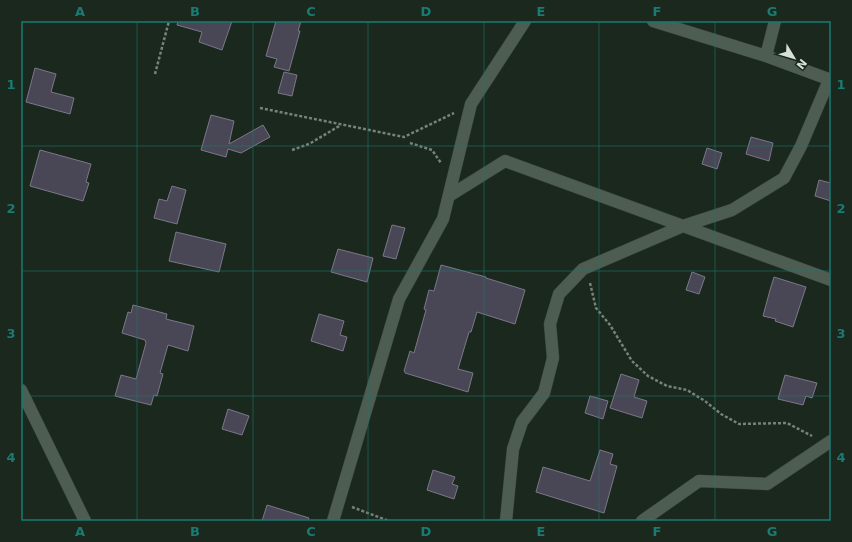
<svg xmlns="http://www.w3.org/2000/svg" width="852" height="542" font-family="'DejaVu Sans',sans-serif">
<style>
.building{fill:#494655;stroke:#7b7889}
.lines{fill:none;stroke-linecap:round;stroke-linejoin:round}
.minor-casing{stroke:#37423a;stroke-width:13}
.path{stroke:#778279;stroke-width:2.5;stroke-dasharray:3 2;stroke-linecap:butt}
.minor{stroke:#4e5d52;stroke-width:12}
.grid{fill:none;stroke:#197b73;stroke-width:1;stroke-opacity:0.55}
.neatline{fill:none;stroke:#197b73;stroke-width:1.5}
.grid-label{font-size:13px;text-anchor:middle;font-weight:bold;fill:#197b73}
</style>
<rect width="100%" height="100%" fill="#1b281e"/>
<!-- building -->
<path class="building" d="M178,21H232L222,50L199,42L202,32L177,25Z
M276,21H301L298,31H300L289,71L274,67L277,59L266,56Z
M35,68L56,74L51,92L74,98L70,114L26,102Z
M284,72L297,75L292,96L278,93Z
M211,115L234,121L229,144L263,125L270,137L241,153L228,149L226,157L201,150Z
M751,137L773,143L769,161L746,154Z
M707,148L722,153L717,169L702,164Z
M40,150L91,164L86,182L89,183L83,201L30,186Z
M819,180L831,183V201L815,196Z
M172,186L186,190L177,224L154,218L159,199L167,201Z
M392,225L405,228L396,259L383,256Z
M176,232L226,244L219,272L169,261Z
M338,249L373,258L367,282L331,272Z
M441,265L486,277V278L525,290L515,324L477,312L471,332H469L458,369L473,373L468,392L405,373V372L404,371L410,351L414,353L426,310L424,309L429,290L434,291Z
M692,272L705,277L699,294L686,290Z
M774,277L806,287L793,327L775,321L776,319L763,316L770,290Z
M133,305L167,314L166,319L194,326L188,351L168,345L160,373L163,374L157,396L154,395L151,405L115,396L121,375L136,379L146,343L145,340L122,333L128,312L131,313Z
M319,314L344,321L340,335L347,337L343,351L311,341Z
M621,374L639,380L634,397L647,401L642,418L610,408Z
M785,375L817,383L812,398L806,396L803,405L778,399Z
M590,396L608,401L603,419L585,413Z
M228,409L249,416L242,435L222,429Z
M600,450L613,454L610,464L617,466L604,513L536,492L543,467L590,481Z
M433,470L455,477L452,484L458,486L454,499L427,490Z
M267,505L309,518L308,521H262Z"/>
<g class="lines">
<!-- minor casing -->
<g class="minor-casing">
<path id="minor" d="M653,21L766,56L831,80
M766,56L775,21
M449,196L505,161L831,280
M21,390L85,521
M333,521L399,299L443,219L471,104L525,21
M506,521L513,449L522,422L544,393L553,358L550,324L559,294L583,269L683,226L732,210L784,178L801,146L829,80
M642,521L699,481L767,484L831,441"/>
</g>
<!-- path -->
<path class="path" d="M155,74L169,21
M260,108L404,137L454,113
M410,143L432,150L441,163
M292,150L309,144L341,125
M590,283L596,308L610,325L632,361L648,376L667,386L687,390L705,401L721,414L739,424L787,423L812,436
M352,507L389,521"/>
<!-- minor -->
<use href="#minor" class="minor"/>
</g>
<!-- grid -->
<path class="grid" d="M137,21V521M253,21V521M368,21V521M484,21V521M599,21V521M715,21V521M21,146H831M21,271H831M21,396H831"/>
<!-- border -->
<rect width="852" height="542" fill="none" stroke="#1b281e" stroke-width="44"/>
<!-- north arrow -->
<g transform="translate(794 58) rotate(128)" stroke="#1b281e" stroke-width="3" paint-order="stroke">
<path d="M0-3L7 15L0 10L-7 15Z" fill="#d6dfd8"/>
<text y="-6" font-size="11" font-weight="bold" text-anchor="middle" fill="#d6dfd8">N</text>
</g>
<rect x="22" y="22" width="808" height="498" class="neatline"/>
<g class="grid-label">
<text x="80" y="16">A</text>
<text x="195" y="16">B</text>
<text x="311" y="16">C</text>
<text x="426" y="16">D</text>
<text x="541" y="16">E</text>
<text x="657" y="16">F</text>
<text x="772" y="16">G</text>
<text x="11" y="89">1</text>
<text x="841" y="89">1</text>
<text x="11" y="213">2</text>
<text x="841" y="213">2</text>
<text x="11" y="338">3</text>
<text x="841" y="338">3</text>
<text x="11" y="462">4</text>
<text x="841" y="462">4</text>
<text x="80" y="536">A</text>
<text x="195" y="536">B</text>
<text x="311" y="536">C</text>
<text x="426" y="536">D</text>
<text x="541" y="536">E</text>
<text x="657" y="536">F</text>
<text x="772" y="536">G</text>
</g>
</svg>
